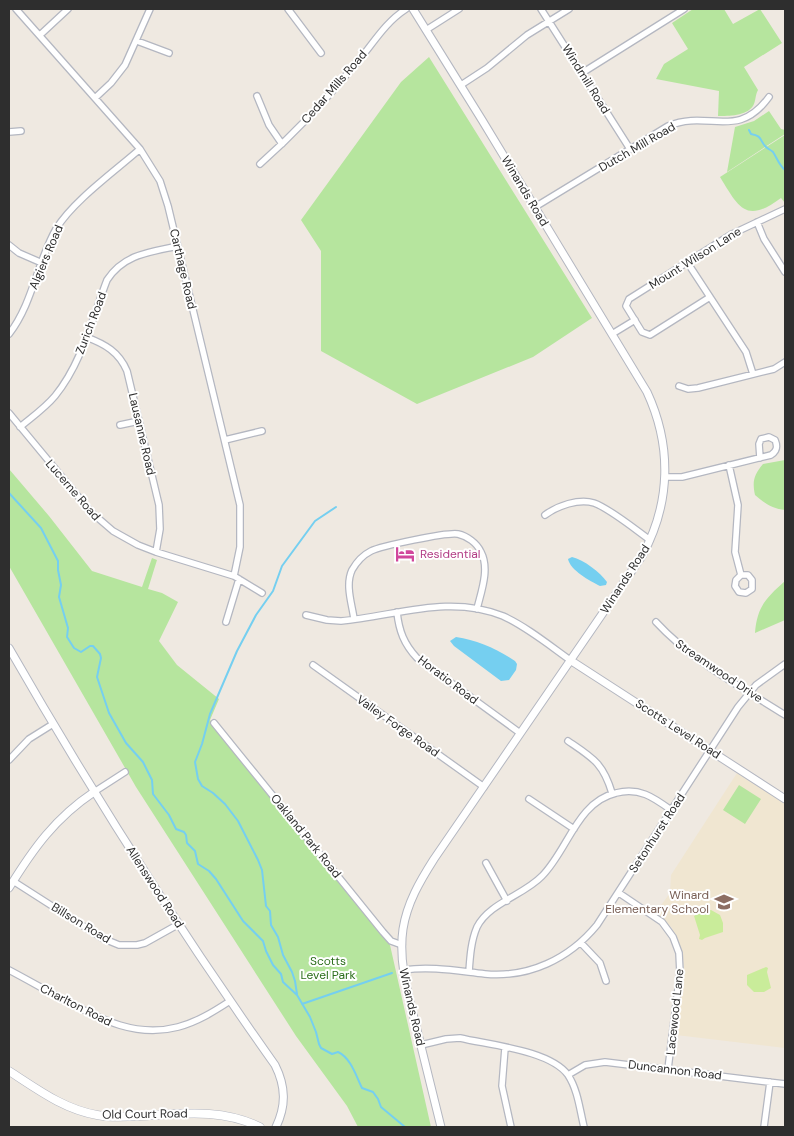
<svg xmlns="http://www.w3.org/2000/svg" width="794" height="1136" font-family="'DM Sans',sans-serif">
<style>
.education{fill:#f0e6d1}
.green{fill:#b6e59e}
.pitch{fill:#c9ec9a}
.water{fill:#75cff0}
.lines{fill:none;stroke-linecap:round;stroke-linejoin:round}
.stream{stroke:#75cff0;stroke-width:2}
.minor-casing{stroke:#b4b7c1;stroke-width:8}
.tertiary-casing{stroke:#b4b7c1;stroke-width:9}
.secondary-casing{stroke:#b4b7c1;stroke-width:9}
.minor{stroke:#fff;stroke-width:5.5}
.tertiary{stroke:#fff;stroke-width:7}
.secondary{stroke:#fff;stroke-width:8}
.labels{text-anchor:middle;stroke-width:4;stroke-linejoin:round;paint-order:stroke}
.street-label{font-size:12px;fill:#2e2e2e;stroke:#fff}
.hotel-label{font-size:12px;fill:#b23c85;stroke:#fff;text-anchor:start}
.education-label{font-size:12px;fill:#785e54;stroke:#fff;text-anchor:end}
.park-label{font-size:12px;fill:#2c6e1b;stroke:#fff}
</style>
<rect width="100%" height="100%" fill="#efe9e1"/>
<!-- education -->
<path class="education" d="M737,773L785,804V1048L676,1035L684,972L683,955L672,928L656,912L670,893L671,875Z"/>
<!-- green -->
<path class="green" d="M693,9H724L733,24L760,9L782,43L744,67L758,90C755,95 756,101 753,106C746,116 729,116 718,116L719,91L656,79L664,64L688,49L672,23Z
M429,57L592,318L533,357L417,404L321,351V251L301,220L401,82Z
M769,111L781,129L785,130V134L727,172L735,127L754,121Z
M785,135V203L781,198C746,224 739,208 720,177Z
M785,460V510C773,509 764,503 755,495C752,481 754,475 763,464Z
M9,469L49,516L92,571L142,587L152,558L157,560L148,589L162,593L178,602L159,641L177,665L219,699L210,720L390,945L431,1127H358L347,1106L296,1036L136,787L9,566Z
M785,581V620L755,633C757,607 766,598 785,581Z
M739,785L761,799L745,824L723,810Z"/>
<!-- pitch -->
<path class="pitch" d="M705,910H711L720,915L723,923V932L705,938L702,940L699,939L700,935L694,916Z
M766,967L768,968L767,972L771,988L764,992H754L747,985V975Z"/>
<!-- water -->
<path class="water" d="M572,557C584,560 600,572 607,582L606,585L600,586C590,581 570,570 568,559Z
M456,637C477,640 497,649 515,661L517,664L516,670L509,680L501,681L454,646L450,641Z"/>
<g class="lines">
<!-- stream -->
<path class="stream" d="M749,130L751,134C763,136 759,140 766,147C768,149 771,150 773,152C777,158 779,165 785,170
M9,493L41,528L58,561V570L61,585L59,597L68,628L67,637L74,648L81,652L90,646H93L100,654L101,658L97,677L109,713L126,743L143,762L152,780L153,794L169,815L176,829L184,832L186,835L187,843L195,851L198,864L209,871L216,879L243,921L263,941L266,951L273,965L281,974L283,982L297,995L310,1017L316,1032L319,1044L321,1048L332,1054L338,1052C351,1058 356,1076 362,1088L373,1092L378,1099L381,1107L405,1127
M297,994L295,981L292,972L283,955L278,937L271,925L270,911L266,906L262,870L258,860L238,821L225,804L213,793L202,786L198,779L195,762L202,744L210,714L237,651L256,615L273,591L282,566L315,521L336,507
M302,1004L392,973"/>
<!-- minor casing -->
<g class="minor-casing">
<path id="minor" d="M16,9L140,149L160,181L168,206L240,505V547L234,576
M288,9L321,53
M541,9L630,149
M426,30L459,9
M40,35L68,9
M137,41L169,53
M582,73L684,9
M461,85L487,68L527,35L569,9
M257,96L269,125L282,144
M95,98L111,83L125,65L150,9
M9,132L21,131
M260,164C294,134 325,101 354,66C372,46 383,24 406,9
M535,207L668,126C709,109 737,141 769,97
M757,222L764,239L785,272
M9,245L19,253L42,263
M687,262L746,352L753,374
M710,297L650,335L642,332L626,306L629,299L732,234L785,209
M9,334C33,303 37,262 56,229C73,201 115,171 140,149
M612,334L635,320
M86,337C105,344 119,352 127,371L159,505L160,529L156,552
M679,386L688,389L698,388L774,369L785,362
M9,413L91,512L113,531L138,545L156,552L234,576L262,593
M120,425L139,421
M20,427C32,417 45,408 55,396C82,363 92,319 107,280C124,254 150,252 178,246
M225,440L262,431
M729,465L738,505L735,552L741,575L736,580L735,586L739,592L746,593L752,589V580L748,575H741
M665,477H682L771,455C777,451 778,447 775,440L769,437L761,439L759,444L760,458
M545,515C557,506 579,498 594,503C609,508 636,530 650,540
M397,612C399,631 404,644 417,658L520,733
M306,615L327,620L341,621C396,616 449,594 503,616C527,627 549,645 570,660
M354,619C352,604 345,585 352,570C356,563 363,555 371,551C381,546 447,532 458,534C467,536 477,543 481,552C490,569 481,592 477,609
M226,622L239,579
M656,622C692,661 741,687 785,715
M313,665L484,787
M214,723L383,932L391,941L402,945
M568,741C593,758 603,763 612,793
M9,760L29,739L53,724
M94,792L125,772
M529,799L574,829
M486,863L507,901
M13,881L102,938L119,945H137L145,943L179,924
M619,893L662,922L673,937L679,953L680,973L668,1069
M581,943L600,963L606,981
M9,970C28,980 47,991 66,1001C102,1020 137,1038 178,1027C197,1022 213,1012 230,1001
M404,970C431,966 457,971 485,974C529,978 569,959 597,925L738,707L756,685L785,664
M469,972C470,957 471,941 477,927C489,903 524,895 542,876C568,850 577,802 616,793C639,787 653,797 671,810
M421,1045L446,1039L460,1038C489,1045 550,1050 568,1075C578,1090 580,1111 584,1127
M505,1048L502,1086L511,1127
M568,1075L585,1065L605,1062L785,1084
M764,1127L770,1082"/>
</g>
<!-- tertiary casing -->
<g class="tertiary-casing">
<path id="tertiary" d="M413,9L482,120L647,392C672,446 671,503 642,556L434,859C420,881 407,903 403,929C398,963 409,997 417,1030C425,1063 433,1095 441,1127
M9,648C91,791 180,931 275,1065C286,1087 286,1106 276,1127
M570,660L785,799
M9,888C33,849 55,818 94,792"/>
</g>
<!-- secondary casing -->
<g class="secondary-casing">
<path id="secondary" d="M9,1071C37,1089 63,1109 97,1115C111,1118 125,1117 139,1116C182,1114 220,1108 260,1127"/>
</g>
<!-- minor -->
<use href="#minor" class="minor"/>
<!-- tertiary -->
<use href="#tertiary" class="tertiary"/>
<!-- secondary -->
<use href="#secondary" class="secondary"/>
</g>
<!-- icons -->
<defs>
<g id="hotel-bare" transform="scale(1.5)"><path d="M-6-4.5h1.5V1H6V5H4.5V3h-9V5H-6ZM-4 0a1.8 1.8 0 1 1 3.6 0ZM.5 0V-2.5h3Q6-2.5 6 0Z" fill="#d1479c" stroke="#fff" stroke-width="2.5" paint-order="stroke"/></g>
<g id="school-bare" transform="scale(1.5)"><path d="M0-5L7-2L0 1L-7-2ZM-4 1L0 2.5L4 1V4Q0 6-4 4Z" fill="#8d6e63" stroke="#fff" stroke-width="2.5" paint-order="stroke"/></g>
</defs>
<g fill-rule="evenodd">
<use href="#hotel-bare" x="405" y="554"/>
<use href="#school-bare" x="724" y="902"/>
</g>
<g class="labels">
<!-- street labels -->
<g class="street-label">
<text transform="translate(586 79) rotate(58)" y="4">Windmill Road</text>
<text transform="translate(334 87) rotate(-49)" y="4">Cedar Mills Road</text>
<text transform="translate(637 147) rotate(-30)" y="4">Dutch Mill Road</text>
<text transform="translate(525 191) rotate(59)" y="4">Winands Road</text>
<text transform="translate(46 257) rotate(-67)" y="4">Algiers Road</text>
<text transform="translate(695 258) rotate(-32)" y="4">Mount Wilson Lane</text>
<text transform="translate(183 269) rotate(77)" y="4">Carthage Road</text>
<text transform="translate(91 323) rotate(-69)" y="4">Zurich Road</text>
<text transform="translate(142 434) rotate(77)" y="4">Lausanne Road</text>
<text transform="translate(73 490) rotate(49)" y="4">Lucerne Road</text>
<text transform="translate(625 579) rotate(-57)" y="4">Winands Road</text>
<text transform="translate(719 671) rotate(34)" y="4">Streamwood Drive</text>
<text transform="translate(448 680) rotate(37)" y="4">Horatio Road</text>
<text transform="translate(398 726) rotate(35)" y="4">Valley Forge Road</text>
<text transform="translate(678 729) rotate(33)" y="4">Scotts Level Road</text>
<text transform="translate(657 833) rotate(-57)" y="4">Setonhurst Road</text>
<text transform="translate(306 836) rotate(51)" y="4">Oakland Park Road</text>
<text transform="translate(155 887) rotate(57)" y="4">Allenswood Road</text>
<text transform="translate(81 923) rotate(31)" y="4">Billson Road</text>
<text transform="translate(76 1005) rotate(27)" y="4">Charlton Road</text>
<text transform="translate(412 1007) rotate(77)" y="4">Winands Road</text>
<text transform="translate(675 1012) rotate(-84)" y="4">Lacewood Lane</text>
<text transform="translate(675 1070) rotate(7)" y="4">Duncannon Road</text>
<text transform="translate(145 1114) rotate(-1)" y="4">Old Court Road</text>
</g>
<!-- hotel labels -->
<g class="hotel-label">
<text x="420" y="558">Residential</text>
</g>
<!-- education labels -->
<g class="education-label">
<text x="709" y="899">Winard<tspan x="709" dy="14">Elementary School</tspan></text>
</g>
<!-- park labels -->
<g class="park-label">
<text x="328" y="965">Scotts<tspan x="328" dy="14">Level Park</tspan></text>
</g>
</g>
<!-- border -->
<rect width="794" height="1136" fill="none" stroke="#2e2e2e" stroke-width="20"/>
</svg>
